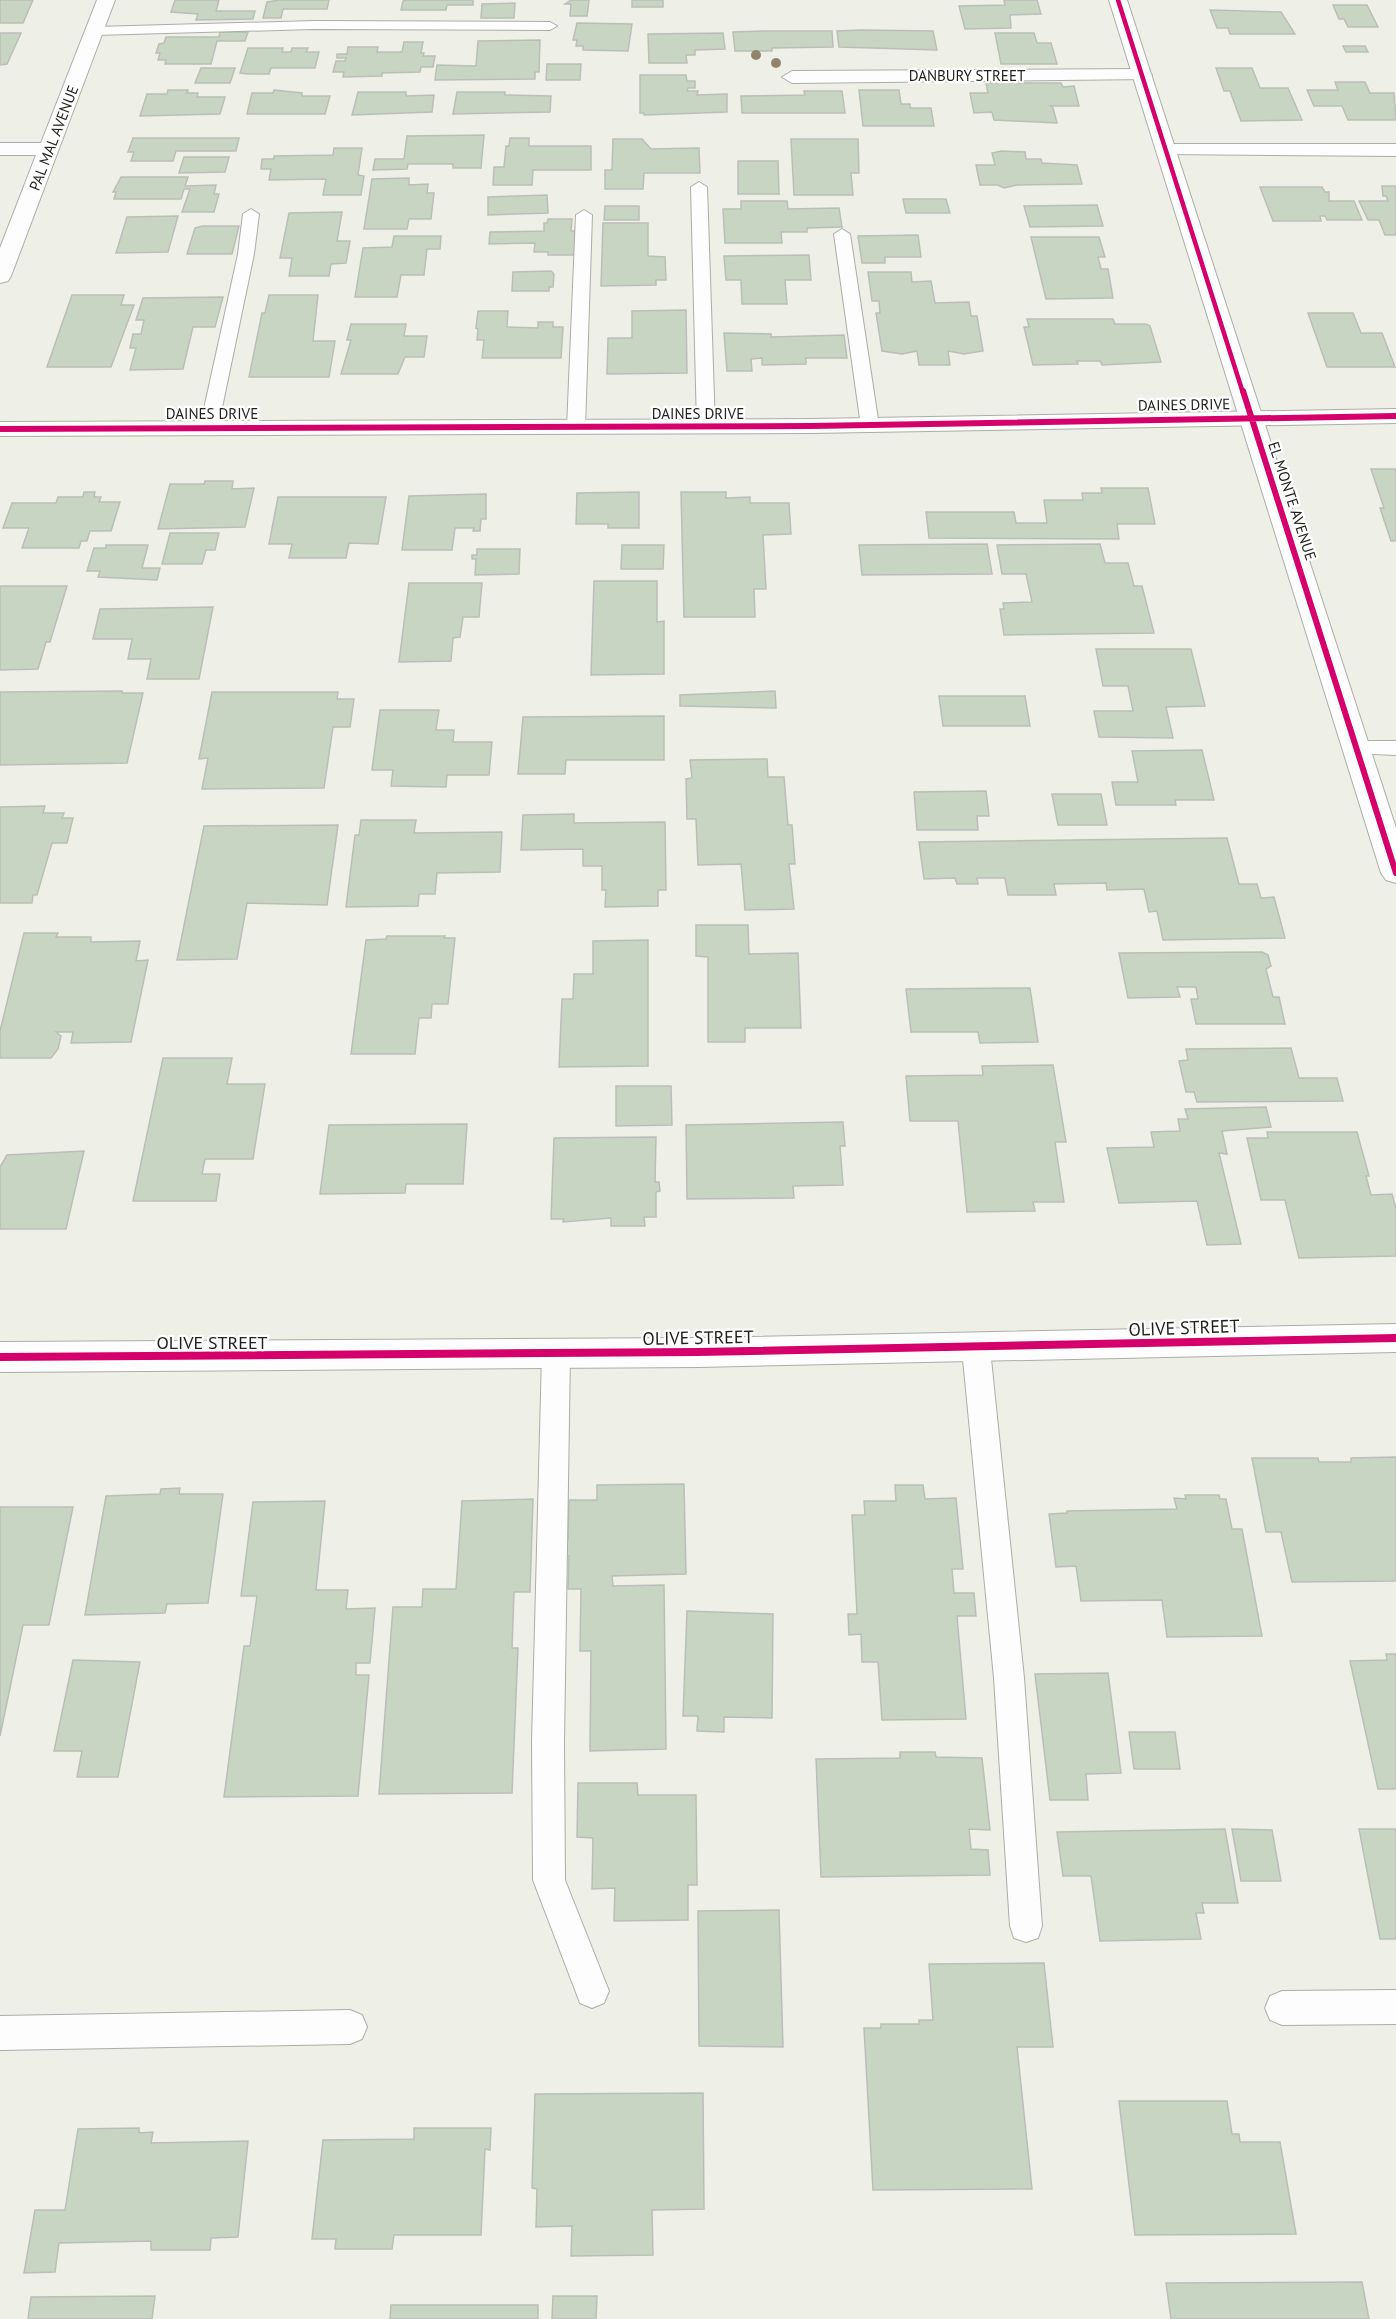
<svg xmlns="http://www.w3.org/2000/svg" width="1396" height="2319" font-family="'PT Sans',sans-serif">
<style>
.building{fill:#c9d5c3;stroke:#bbbeb8;stroke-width:1.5}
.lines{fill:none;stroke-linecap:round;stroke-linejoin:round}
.service-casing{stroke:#acada8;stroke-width:2}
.minor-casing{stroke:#acada8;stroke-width:2}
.tertiary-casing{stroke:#acada8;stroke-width:2}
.service{fill:#fcfdfc;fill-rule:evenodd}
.minor{fill:#fcfdfc;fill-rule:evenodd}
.tertiary{fill:#fcfdfc;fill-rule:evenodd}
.cycleway-far2-casing{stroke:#fff;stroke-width:7}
.cycleway-far1-casing{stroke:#fff;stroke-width:9}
.cycleway-casing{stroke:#fff;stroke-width:11}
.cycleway-far2{stroke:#d6006c;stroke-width:4.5}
.cycleway-far1{stroke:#d6006c;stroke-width:6}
.cycleway{stroke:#d6006c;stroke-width:8}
.tree{fill:#90846e}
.labels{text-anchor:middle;stroke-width:4.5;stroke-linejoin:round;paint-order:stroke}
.far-street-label{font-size:15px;fill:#20211c;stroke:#fff}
.street-label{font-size:18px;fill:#20211c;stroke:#fff}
</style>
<rect width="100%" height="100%" fill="#eef0e8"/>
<!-- building -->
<path class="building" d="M0,0H33L23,23H0Z
M175,0H219L216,11H255L253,19L196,20L198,14L171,12Z
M279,0H329L327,9H283L281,18H263L267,2Z
M473,0V5H447L446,10H401L403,1L406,0Z
M571,0H589L587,16H570L571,4H565Z
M632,0H663V7H632Z
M1004,0H1037L1041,14L1010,15L1011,28L965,29L959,6L1005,5Z
M515,3L514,18H481L482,4Z
M1333,5H1367L1378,27H1348L1344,19H1339Z
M1210,10L1281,12L1295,34H1230L1228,28H1217Z
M577,23L632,24L628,51L583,50V46H576L577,40H573Z
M861,30L933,31L937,50L839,47L837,31Z
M766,31H832L833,47L772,48V51H735L733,32Z
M220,32H248L245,41H217L211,64H165L166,60H158L160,53H156L159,44L164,43L166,37H219Z
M0,33H21L7,64L0,65Z
M723,33L725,49L695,50V55H686L687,63H649L648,34Z
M995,33H1034L1037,43H1051L1057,64H1001Z
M540,40L539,72H535V79L435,80L437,65L476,66L478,41Z
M404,42H423L421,53H424L423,56H435L433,67H421L420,72L382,73V76L343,77L344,72H333L336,61H345L346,58H337V54H347L348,47H378L377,52H402Z
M1343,46H1365L1368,52H1346Z
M248,48H283L282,52H291L292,48H308L306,52H319L315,68H271L269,74H249L240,73Z
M547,64H581L580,80H546Z
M201,68H235L230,83H195Z
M1216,68H1252L1260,88H1288L1302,120L1241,121L1230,91H1224Z
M640,75H686L687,81H695V88H688L687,91H698L697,95L727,94V112L644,115V113H640Z
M1335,82H1365L1370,93H1394L1396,120H1348L1342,106H1314L1307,90H1338Z
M986,83H1061L1063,87L1074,86L1079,106H1050L1053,108L1057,123L994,120L992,112L974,113L970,93H988Z
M168,90H188L187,93H198L197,97H225L220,114L140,116L147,94H167Z
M274,90L302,93V96H330L325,114H247L252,93H273Z
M859,90H899L901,104H910V108H931L934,126H863Z
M804,91H842L845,113H742L741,96L805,95Z
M358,92H406V96L434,95L432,112L352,115Z
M457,92H505V95L551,96L550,112L453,114Z
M484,135L481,168H453V164H408L407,169L373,170L375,159H404L407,136Z
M133,138H239L236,151H176L173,161H131L134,152H128Z
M510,138H529V146H591V170H533L532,185H493L494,167H504L506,146H509Z
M613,139H642L651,149L699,148L700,173H644L643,189H605V170H612Z
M791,139H858L859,173H851L853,195H794Z
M334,148H362L358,175L364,176L361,195H323L326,179L269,180L271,169H261L262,159H274V156L333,155Z
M1001,151L1025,152L1026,159H1041L1042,163L1077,165L1082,184L1017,185L1004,188L998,185H980L976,165H995L992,153Z
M184,157H229L225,172L179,173Z
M738,161H778L779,194H738Z
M121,177H188L185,186L216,185L214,194H219L214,212H182L190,189H184L181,199H114L116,192H113Z
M409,178V185L428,184L427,193H434L431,219H409L407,229H364L372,179Z
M1382,186H1396V235H1385L1379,220H1368L1359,201H1388L1386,196H1383Z
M1260,187H1322L1325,192H1329V201H1354L1362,220H1327L1325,216H1320L1321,221H1273Z
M547,195L548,213L488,215V197Z
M903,199H946L950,213H906Z
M741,201H787L788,209L839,208L842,227L807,228V232H781L782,243H725L723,209H741Z
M1097,205L1103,226L1030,227L1024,206Z
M605,206H639V220H604Z
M342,212L337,241H350L346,263L331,264L329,276H289L292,258H280L289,213Z
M178,216L168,252L116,253L127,217Z
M548,219H572L571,231H577L576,255H548V252H534L535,243L489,244L490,232L544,231V223H547Z
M603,223H648V256L665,257L666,280H656V285L601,286Z
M202,226H239L232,254H187L195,228Z
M918,235L921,257H885V263H862L858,236Z
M394,236H441L440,249H427L424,275H401L397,297H355L363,248L392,247Z
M1031,237H1099L1105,257H1098L1101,269H1108L1113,298L1046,299Z
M809,255L811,280H785L787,304H742L741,280H726L724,256Z
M551,271L554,274L553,287H549V291H512L513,272Z
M868,272H911L912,282L931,281L935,303L969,302L971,316H977L983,351L964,354L948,351L950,365H919L917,351L902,354L882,351L876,313H880L879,301H872Z
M72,295H124L121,305H134L111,367H47Z
M269,295H318L313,341H335L329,377H249L262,313H265Z
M223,297L215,327H193L183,369L130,370L136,348H130L133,334H141L144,320H136L143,298Z
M686,310L687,373L607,374L608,338H632V311Z
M478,311H508L507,327L538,328V322H553V327H563L561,358H482L484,340H477L478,329L476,328Z
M1308,313H1353L1361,333H1382L1395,367H1327Z
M1027,319H1113L1115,324H1146L1150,326L1161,362L1102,365L1100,361H1077L1078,364L1033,365L1024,327H1029Z
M351,324H406L404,336H427L424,357H405L398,374H341L351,340H347Z
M724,333L771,334V337L844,335L847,358H806V364L762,365V358L751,359L752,371H727Z
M1371,469H1396V541H1391L1380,508H1384Z
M205,481H233L232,489L254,488L245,527L158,529L170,484H204Z
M1101,488H1148L1155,524H1117L1119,539L929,538L926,512H1014L1016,523H1047L1044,500H1083L1082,493H1102Z
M84,492H95L94,497H101L99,502H120L111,531H90L87,541H81L79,548H22L29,528H3L12,503H56L58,497H83Z
M639,492V528H608V524H576L577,493Z
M681,492H726V498L750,497V503H789L791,534L763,535L766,589H754L755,617H684Z
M486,494V519H481L480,531H473L474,528H455L452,550H402L409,496Z
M278,497H386L378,544L349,543L346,558H289L292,544H269Z
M170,533H219L215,550H206L202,564H162Z
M987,544L992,574L862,575L859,545Z
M1100,544L1105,563H1128L1134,586H1142L1154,633L1004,635L1000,609H1004L1003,603L1032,602L1026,574H1002L997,545Z
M106,545H148L142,568H160L157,580L98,577L100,571H87L94,548H106Z
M622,545H664L663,569H621Z
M477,549H520L519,574L475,575L476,559H472V555H477Z
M594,581H657V622L664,621V674L591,675Z
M409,583H482L479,617H463L460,637L453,638L451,661L399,662Z
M0,586H67L50,642H46L38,669L0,670Z
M213,607L199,679H147L151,659H128L132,639H93L100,609Z
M1096,649H1191L1205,706L1166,707L1173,738L1099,737L1094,711H1133L1128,686H1103Z
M122,691V693H143L127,763L0,765V692Z
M775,691L776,708L680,706V695Z
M212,692H338L337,699H354L350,727H333L324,788L202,789L208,758L199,759Z
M939,696H1025L1030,726H943Z
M380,710H439L436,730H454L453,742H492L489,775H447L446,787L391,786L393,770H372Z
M664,716V760H566L565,774H518L523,717Z
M1202,750L1214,800H1175L1176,805H1116L1112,782H1138L1132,751Z
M767,759L768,777H784L788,825H792L795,864H789L794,909L745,910L741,864L698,865L696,819H687L686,779L692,778L690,760Z
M986,791L989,816H977L978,830H917L914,792Z
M1052,794H1101L1107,825H1058Z
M45,806L43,813H64L62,818H73L67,843H52L37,895H33L32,903H0V807Z
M574,814V823L665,822L666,890H658V906L605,907L606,890H602V866H583V849L521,850L523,815Z
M361,820H416L414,833L502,832L500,872L437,873L435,894H419L418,906L346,907L355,835H359Z
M338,825L327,905L247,903L237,959L177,960L204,826Z
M1227,838L1239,884H1257L1261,898L1274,897L1285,938L1163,940L1157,911L1149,912L1144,889L1107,890L1106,883L1054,884L1056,895H1008L1005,878H977L978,884H957L955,878L924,879L919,842Z
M696,925H748L749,954L798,953L801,1028H745V1042H708V957L696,956Z
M24,933H58L56,937H91V942L140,941L136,961L148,960L131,1042L71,1043L73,1032H56L61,1036L58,1049L51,1058H0V1031Z
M387,936H445L444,938H455L448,1004H432L431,1018H419L415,1054H351L366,940L386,939Z
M648,940V1066L559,1067L562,999H573L574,974H593V941Z
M1262,952L1268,955L1271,966L1266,969L1273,997H1279L1285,1024H1196L1191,999H1198L1196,987H1177L1180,997L1128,998L1119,953Z
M1030,988L1038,1042L980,1043L978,1032H911L906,989Z
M1291,1048L1299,1078H1337L1343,1101L1197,1102L1194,1092H1186L1179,1061L1188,1060L1186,1049Z
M163,1058H232L227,1084H265L253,1159H205L202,1174H220L216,1201H133Z
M1053,1065L1066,1142H1055L1064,1202H1033L1035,1211L967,1212L958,1121H910L906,1076L983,1075L982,1066Z
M616,1086H671L672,1125L616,1126Z
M1266,1107L1271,1127L1222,1131L1227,1154L1219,1153L1241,1244L1207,1245L1197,1201L1119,1203L1107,1148L1154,1147L1151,1132L1180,1131L1178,1119H1188L1185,1109Z
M843,1122L845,1146H840L843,1185L793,1186L794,1198L687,1199L686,1125Z
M467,1124L463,1184H406L405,1193L320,1194L329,1125Z
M1267,1132H1357L1369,1176H1366L1371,1195L1392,1194L1396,1208V1256L1299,1258L1285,1200H1261L1247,1138H1268Z
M656,1137L655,1182H659L660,1191L656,1192V1217H644L645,1226H611V1218L563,1222L564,1219H551L554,1138Z
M84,1151L66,1229H0V1167L7,1155Z
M1396,1457V1581L1292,1582L1281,1532H1266L1252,1458H1318L1319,1462H1351V1458Z
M684,1484L686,1574L612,1576L613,1586L664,1585L666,1749L590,1751L591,1651H580L581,1589H568L569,1556H562V1540H568L569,1500H597V1485Z
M895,1485H923L925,1499L956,1498L963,1569H952L954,1593H974L976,1616H957L966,1719L882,1720L878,1662H862L861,1634L849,1635L848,1614H857L852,1515H865L864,1501H896Z
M180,1488L179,1494H223L208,1603L167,1604L165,1613L85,1615L106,1496L160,1494L161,1489Z
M1185,1495H1219L1220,1499H1226L1232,1529H1242L1262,1636L1167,1637L1162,1600L1081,1601L1076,1566L1056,1567L1049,1514L1067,1513V1511L1177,1509L1174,1498L1186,1499Z
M533,1499L530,1592H514L512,1648H518L512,1793L379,1794L393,1607H422L423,1589H456L462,1501Z
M325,1501L316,1590H348L346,1609L375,1608L370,1663H356V1675H369L358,1796L224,1797L244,1646H250L257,1596H241L253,1502Z
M0,1507H73L49,1625H23L0,1736Z
M687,1611L773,1614L772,1718L724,1717V1732L697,1731L698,1716H683Z
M1386,1654H1396V1789H1378L1350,1661L1387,1660Z
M73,1660L140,1662L118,1777H77L82,1751H54Z
M1108,1673L1121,1773L1086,1774L1088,1800H1050L1035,1674Z
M1129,1732H1175L1180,1769H1134Z
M900,1752H935L936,1757L982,1758L990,1830L969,1829L971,1849L988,1850L990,1875L821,1877L816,1759L900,1758Z
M578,1783H637L638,1795H696L697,1885H688V1920L614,1921L615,1888L592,1889L593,1838L577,1837Z
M1225,1829L1238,1903H1202L1204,1913H1196L1201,1939L1100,1941L1091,1876H1063L1057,1832Z
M1232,1829L1272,1830L1281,1881H1241Z
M1359,1829H1396V1939H1380Z
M779,1910L783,2047L699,2046L698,1911Z
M1044,1963L1053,2047H1017L1032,2189L873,2190L864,2028H881V2024H919V2020H933L929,1964Z
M703,2093L704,2209L652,2210L653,2255L571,2256L572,2226L536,2227L537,2189L532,2188L535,2094Z
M1119,2101H1227L1232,2134H1239L1240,2142H1280L1296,2234L1135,2235Z
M139,2128V2133L153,2132L151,2143L248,2141L238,2237L211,2238L210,2250H151V2241L59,2243L55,2272L24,2273L35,2210H65L78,2129Z
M414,2128H491L490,2150L485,2149L481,2235H394L392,2249H335L336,2239H312L323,2140L414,2139Z
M1362,2282L1369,2319H1171L1166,2283Z
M155,2296L152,2319H28L31,2297Z
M553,2296H597L596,2319H552Z
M391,2305H538V2319H390Z"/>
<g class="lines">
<!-- service casing -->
<g class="service-casing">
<path id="service" d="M314,21L550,22L557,26L550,30L314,29L95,35L88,31L95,27Z
M699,182L707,187L715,427L706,433L697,427L691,187Z
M251,209L259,214L254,254L218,427L209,433L200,427L238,254L243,214Z
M584,210L592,215L585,428L576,434L567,428L576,215Z
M842,229L850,234L879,426L870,432L861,426L834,234Z
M1356,741H1396V755L1348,753L1345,748L1348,743Z
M976,1338L986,1341L990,1349L1024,1678L1042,1926L1038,1938L1026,1942L1014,1938L1010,1926L994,1678L962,1349L966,1341Z
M556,1343L566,1346L570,1354L564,1742L565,1880L609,1991L604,2003L592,2008L580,2003L533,1880L532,1742L542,1354L546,1346Z
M1396,1990V2024L1282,2025L1270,2020L1265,2008L1270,1996L1282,1991Z
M350,2010L362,2015L367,2027L362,2039L350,2044L0,2050V2016Z"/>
</g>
<!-- minor casing -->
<g class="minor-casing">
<path id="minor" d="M97,0H115L11,276L8,281L0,283V248L36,155H0V143H41Z
M1142,69L1152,75L1149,79L792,83L782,77L792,71Z
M1166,144H1396V156L1159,154L1156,150L1159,146Z
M1396,409V423L811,433L0,436V422L811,419Z"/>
</g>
<!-- tertiary casing -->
<g class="tertiary-casing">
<path id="tertiary" d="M1109,0H1127L1396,828V883L1386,880L1381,873Z
M1396,1324V1352L698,1367L0,1372V1342L698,1338Z"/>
</g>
<!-- service -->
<use href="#service" class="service"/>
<!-- minor -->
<use href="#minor" class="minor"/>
<!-- tertiary -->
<use href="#tertiary" class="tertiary"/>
<!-- cycleway-far2 casing -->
<g class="cycleway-far2-casing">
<path id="cycleway-far2" d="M1118,0L1243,393"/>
</g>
<!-- cycleway-far1 casing -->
<g class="cycleway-far1-casing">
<path id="cycleway-far1" d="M1243,391L1396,873
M0,429L811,426L1396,416"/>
</g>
<!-- cycleway casing -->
<g class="cycleway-casing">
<path id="cycleway" d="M0,1357L698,1352L1396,1338"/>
</g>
<!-- cycleway-far2 -->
<use href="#cycleway-far2" class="cycleway-far2"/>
<!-- cycleway-far1 -->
<use href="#cycleway-far1" class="cycleway-far1"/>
<!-- cycleway -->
<use href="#cycleway" class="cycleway"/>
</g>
<!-- trees -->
<g class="tree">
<circle cx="756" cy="55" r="5"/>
<circle cx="776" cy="63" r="5"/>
</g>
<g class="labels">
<!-- far-street labels -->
<g class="far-street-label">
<text x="967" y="81">DANBURY STREET</text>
<text transform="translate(54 138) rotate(-69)" y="5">PAL MAL AVENUE</text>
<text transform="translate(1184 405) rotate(-1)" y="5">DAINES DRIVE</text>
<text x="212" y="419">DAINES DRIVE</text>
<text x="698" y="419">DAINES DRIVE</text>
<text transform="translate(1292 501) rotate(72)" y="5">EL MONTE AVENUE</text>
</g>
<!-- street labels -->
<g class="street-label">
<text transform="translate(1184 1328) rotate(-2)" y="6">OLIVE STREET</text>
<text transform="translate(698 1338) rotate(-1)" y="6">OLIVE STREET</text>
<text x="212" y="1349">OLIVE STREET</text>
</g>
</g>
</svg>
